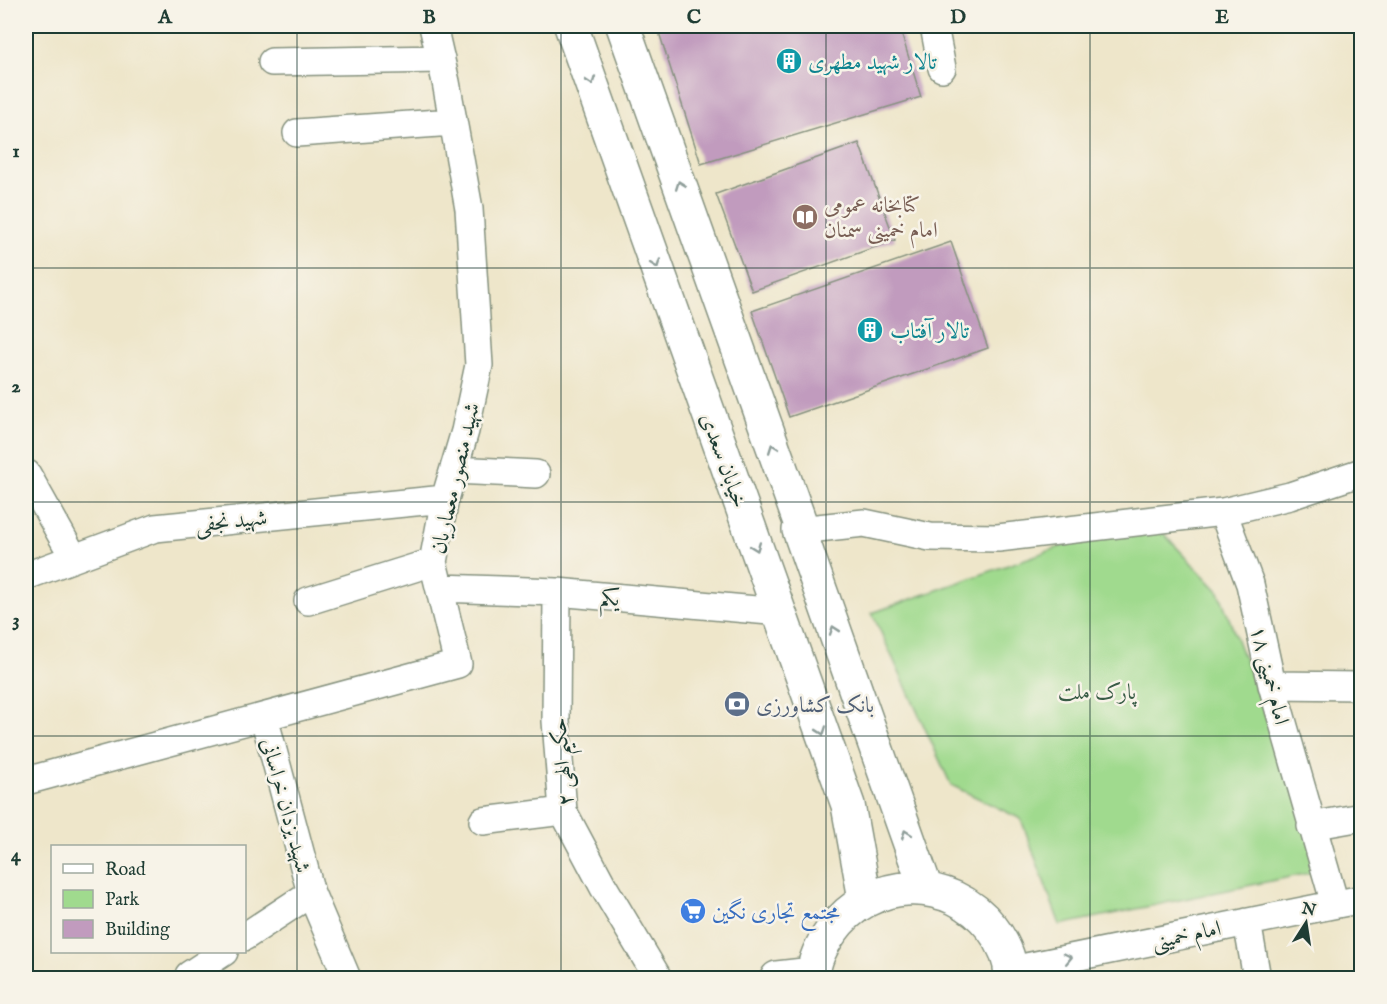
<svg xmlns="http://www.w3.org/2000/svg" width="1387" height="1004" font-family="'IM FELL English',Amiri,serif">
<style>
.green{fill:#a0da8e;stroke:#608c61;stroke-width:1.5}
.building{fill:#c19bbe}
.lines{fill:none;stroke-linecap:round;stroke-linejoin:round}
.minor-casing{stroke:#86927f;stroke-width:30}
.major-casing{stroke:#86927f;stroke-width:36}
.minor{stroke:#fff;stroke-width:27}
.major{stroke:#fff;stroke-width:33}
.oneway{stroke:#8f9e9a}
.grid{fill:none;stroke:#1f3d34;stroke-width:1.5;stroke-opacity:0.55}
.labels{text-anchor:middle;stroke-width:5;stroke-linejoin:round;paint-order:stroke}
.culture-label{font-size:22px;fill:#0d838f;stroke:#f7f3e8;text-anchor:start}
.education-label{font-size:22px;fill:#785e54;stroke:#f7f3e8;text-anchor:start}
.street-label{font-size:22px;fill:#1f3d34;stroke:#f7f3e8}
.park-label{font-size:22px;fill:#395c46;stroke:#f7f3e8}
.service-label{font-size:22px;fill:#4e5e75;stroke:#f7f3e8;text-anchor:start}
.shop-label{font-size:22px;fill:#366cbe;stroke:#f7f3e8;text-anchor:start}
.neatline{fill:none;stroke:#1f3d34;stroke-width:2}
.grid-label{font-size:20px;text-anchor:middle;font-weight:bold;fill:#1f3d34}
</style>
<rect width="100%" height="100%" fill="#f7f3e8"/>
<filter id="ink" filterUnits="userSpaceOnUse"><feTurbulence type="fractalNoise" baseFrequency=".0167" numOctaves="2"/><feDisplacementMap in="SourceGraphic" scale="12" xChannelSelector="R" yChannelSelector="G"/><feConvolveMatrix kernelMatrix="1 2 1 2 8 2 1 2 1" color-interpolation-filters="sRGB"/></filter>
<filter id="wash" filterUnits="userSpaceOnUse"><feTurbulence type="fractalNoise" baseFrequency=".008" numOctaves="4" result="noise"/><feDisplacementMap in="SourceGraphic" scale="24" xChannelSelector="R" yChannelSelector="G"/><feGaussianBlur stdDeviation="1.35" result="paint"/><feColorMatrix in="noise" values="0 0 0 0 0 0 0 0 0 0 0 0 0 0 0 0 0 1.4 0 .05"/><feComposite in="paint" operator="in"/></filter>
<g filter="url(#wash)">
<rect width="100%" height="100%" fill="#eee6ca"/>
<!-- green -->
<path class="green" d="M1147,516L1219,592L1324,870L1060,925L1021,819L951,785L872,613Z"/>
<g id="blocks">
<!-- building -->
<path class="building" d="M657,26H899L921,97L701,164Z
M859,143L895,240L752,291L716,194Z
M951,242L988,348L789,417L752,311Z"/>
</g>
</g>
<g filter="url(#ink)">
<use href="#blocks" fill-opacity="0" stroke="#86927f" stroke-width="1.5"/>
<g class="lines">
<!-- minor casing -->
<g class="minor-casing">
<path id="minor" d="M934,26L942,68
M272,62L441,59
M297,133L453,122
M454,470L536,474
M27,474L74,558
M799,530L864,523L930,537L998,538L1223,512
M26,576L155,528L445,499
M440,588L557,592L779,612
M557,592L556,721L563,811L603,886L658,978
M308,601L433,562
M1272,685L1362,686
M264,717L311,893L347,978
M26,781L458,664L433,562L445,499L465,431L479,365L469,209L446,82L433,26
M483,821L563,811
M1311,826L1362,817
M1335,904L1272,685L1250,584L1223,512L1290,496L1362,472
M1247,922L1257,978
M244,937L311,893
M1011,970L1362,899
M189,975L224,952"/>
</g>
<!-- major casing -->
<g class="major-casing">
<path id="major" d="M571,26L848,805L865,899
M623,26L802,528L799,530L926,889
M777,978L813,974
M813,978C813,962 822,944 831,932C870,876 950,874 992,928C1003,942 1011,960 1011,978"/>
</g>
<!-- minor -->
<use href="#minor" class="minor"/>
<!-- major -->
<use href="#major" class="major"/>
</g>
<!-- one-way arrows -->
<defs><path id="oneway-chevron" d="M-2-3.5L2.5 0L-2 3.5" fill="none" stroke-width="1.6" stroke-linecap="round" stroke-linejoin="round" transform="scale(1.5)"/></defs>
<g class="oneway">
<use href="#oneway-chevron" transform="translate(591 81) rotate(71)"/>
<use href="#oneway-chevron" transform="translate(680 185) rotate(-110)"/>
<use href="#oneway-chevron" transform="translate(656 264) rotate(70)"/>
<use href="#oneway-chevron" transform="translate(773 448) rotate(-110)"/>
<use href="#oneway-chevron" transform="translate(756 547) rotate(70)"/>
<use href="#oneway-chevron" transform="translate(834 630) rotate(-109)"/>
<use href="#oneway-chevron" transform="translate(822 731) rotate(71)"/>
<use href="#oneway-chevron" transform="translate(906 834) rotate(-110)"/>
<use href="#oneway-chevron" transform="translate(1068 958) rotate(-12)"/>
</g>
</g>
<!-- grid -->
<path class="grid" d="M297,26V978M561,26V978M826,26V978M1090,26V978M26,268H1362M26,502H1362M26,736H1362"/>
<!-- icons -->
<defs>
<g id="building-disc" transform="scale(1.35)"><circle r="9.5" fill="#0f9aa8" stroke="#f7f3e8"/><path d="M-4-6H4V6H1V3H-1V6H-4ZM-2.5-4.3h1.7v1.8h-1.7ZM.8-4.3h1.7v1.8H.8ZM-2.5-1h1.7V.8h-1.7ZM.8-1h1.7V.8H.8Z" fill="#fff"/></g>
<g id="library-disc" transform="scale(1.35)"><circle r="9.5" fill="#8d6e63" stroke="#f7f3e8"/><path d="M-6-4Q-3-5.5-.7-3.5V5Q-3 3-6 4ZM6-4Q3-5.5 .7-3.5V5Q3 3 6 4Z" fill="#fff"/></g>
<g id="bank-disc" transform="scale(1.35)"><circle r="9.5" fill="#5c6f8a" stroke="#f7f3e8"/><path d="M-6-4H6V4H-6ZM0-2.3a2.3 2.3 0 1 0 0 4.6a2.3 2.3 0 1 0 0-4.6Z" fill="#fff"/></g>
<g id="supermarket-disc" transform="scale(1.35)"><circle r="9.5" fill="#3f7fe0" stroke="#f7f3e8"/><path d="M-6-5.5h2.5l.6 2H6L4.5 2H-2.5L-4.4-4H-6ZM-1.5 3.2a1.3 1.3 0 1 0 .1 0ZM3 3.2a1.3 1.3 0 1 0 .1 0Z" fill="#fff"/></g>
</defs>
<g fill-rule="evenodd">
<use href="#building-disc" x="789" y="61"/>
<use href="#library-disc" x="805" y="217"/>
<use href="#building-disc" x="870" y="330"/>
<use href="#bank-disc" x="737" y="704"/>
<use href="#supermarket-disc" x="693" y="911"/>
</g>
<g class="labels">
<!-- culture labels -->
<g class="culture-label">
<text x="808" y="69">تالار شهید مطهری</text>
<text x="890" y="338">تالار آفتاب</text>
</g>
<!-- education labels -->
<g class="education-label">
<text x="824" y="212">کتابخانه عمومی<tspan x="824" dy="25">امام خمینی سمنان</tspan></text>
</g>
<!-- street labels -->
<g class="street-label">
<text transform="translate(725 460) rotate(70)" y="8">خیابان سعدی</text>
<text transform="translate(454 478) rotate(-77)" y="8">شهید منصور معماریان</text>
<text transform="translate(231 520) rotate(-6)" y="8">شهید نجفی</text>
<text transform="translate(610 597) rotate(5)" y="8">یکم</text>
<text transform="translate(1271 675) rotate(76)" y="8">امام خمینی ۱۸</text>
<text transform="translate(561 762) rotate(-95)" y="8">حکیم الهی ۲</text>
<text transform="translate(287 805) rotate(75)" y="8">شهید یزدان خراسانی</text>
<text transform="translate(1186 934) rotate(-12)" y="8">امام خمینی</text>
</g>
<!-- park labels -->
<g class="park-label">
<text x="1097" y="699">پارک ملت</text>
</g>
<!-- service labels -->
<g class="service-label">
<text x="756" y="712">بانک کشاورزی</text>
</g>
<!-- shop labels -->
<g class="shop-label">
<text x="712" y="919">مجتمع تجاری نگین</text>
</g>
</g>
<!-- margin -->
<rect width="1387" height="1004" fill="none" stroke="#f7f3e8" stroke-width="66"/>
<!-- legend -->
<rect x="51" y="845" width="195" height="108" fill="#f7f3e8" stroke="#a1aaa0" stroke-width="1.5"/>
<rect x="63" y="864" width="30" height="9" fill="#ffffff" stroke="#a1aaa0" stroke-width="1.5"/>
<text x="105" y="875" font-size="18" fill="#1f3d34">Road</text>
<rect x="63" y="890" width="30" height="18" fill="#a0da8e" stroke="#a1aaa0" stroke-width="1.5"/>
<text x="105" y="905" font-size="18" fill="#1f3d34">Park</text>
<rect x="63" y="920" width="30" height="18" fill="#c19bbe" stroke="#a1aaa0" stroke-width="1.5"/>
<text x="105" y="935" font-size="18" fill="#1f3d34">Building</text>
<!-- north arrow -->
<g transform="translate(1306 923) rotate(12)" stroke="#f7f3e8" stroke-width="4.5" paint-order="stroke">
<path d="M0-4.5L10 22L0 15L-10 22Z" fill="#1f3d34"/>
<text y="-9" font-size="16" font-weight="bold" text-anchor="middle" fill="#1f3d34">N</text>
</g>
<rect x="33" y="33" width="1321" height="938" class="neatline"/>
<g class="grid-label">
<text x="165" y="23">A</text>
<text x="429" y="23">B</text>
<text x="694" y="23">C</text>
<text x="958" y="23">D</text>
<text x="1222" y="23">E</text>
<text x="16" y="157">1</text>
<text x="16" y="392">2</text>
<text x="16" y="626">3</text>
<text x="16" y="861">4</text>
</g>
</svg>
